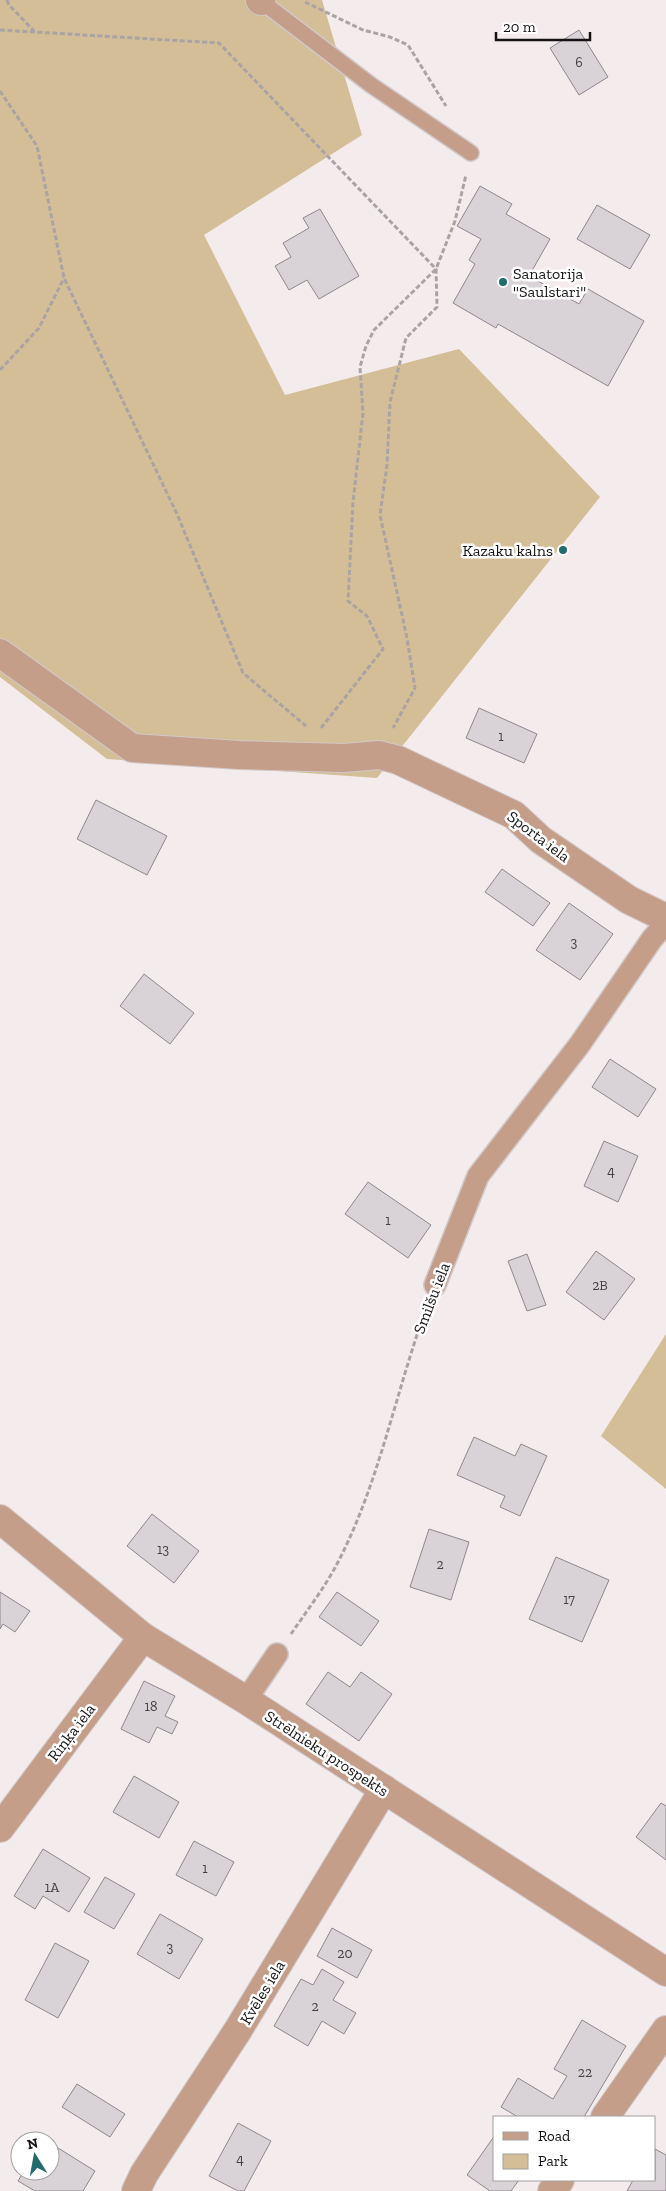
<svg xmlns="http://www.w3.org/2000/svg" width="666" height="2191" font-family="'Zilla Slab',serif">
<style>
.green{fill:#d3be97}
.building{fill:#d9d2d7;stroke:#8e878c}
.lines{fill:none;stroke-linecap:round;stroke-linejoin:round}
.service-casing{stroke:#d0c8c9;stroke-width:18}
.pedestrian-casing{stroke:#d0c8c9;stroke-width:24}
.minor-casing{stroke:#d0c8c9;stroke-width:30}
.tertiary-casing{stroke:#d0c8c9;stroke-width:30}
.path{stroke:#aaa3a4;stroke-width:3;stroke-dasharray:5 2.5;stroke-linecap:butt}
.service{stroke:#c59e8a;stroke-width:15}
.pedestrian{stroke:#c59e8a;stroke-width:21}
.minor{stroke:#c59e8a;stroke-width:28}
.tertiary{stroke:#c59e8a;stroke-width:28}
.poi-dot{fill:#206c6e;stroke:#fff;stroke-width:2}
.labels{text-anchor:middle;stroke-width:5;stroke-linejoin:round;paint-order:stroke}
.number-label{font-size:14px;fill:#464243}
.poi-label{font-size:16px;fill:#151212;stroke:#fff;text-anchor:start}
.street-label{font-size:16px;fill:#151212;stroke:#fff}
</style>
<rect width="100%" height="100%" fill="#f4ebec"/>
<!-- green -->
<path class="green" d="M0,0H322L362,135L204,235L285,395L459,349L600,497L377,778L107,759L0,677Z
M666,1334V1489L601,1436Z"/>
<!-- building -->
<path class="building" d="M579,30L608,77L579,95L550,48Z
M480,186L512,204L506,214L550,239L529,276L579,304L588,289L644,321L608,386L498,324L496,328L453,303L475,264L469,260L481,239L457,226Z
M597,205L650,235L630,269L577,239Z
M320,209L359,276L319,299L307,280L289,290L275,266L291,257L283,243L309,228L303,218Z
M479,708L537,734L524,763L466,738Z
M96,800L167,836L147,875L77,839Z
M502,869L550,903L533,926L485,892Z
M569,903L613,934L580,980L536,950Z
M144,974L194,1013L170,1044L120,1006Z
M610,1059L656,1089L638,1117L592,1087Z
M604,1141L638,1156L618,1202L584,1186Z
M368,1182L431,1225L408,1258L345,1214Z
M596,1251L635,1279L604,1320L566,1292Z
M527,1254L546,1305L527,1311L508,1261Z
M474,1437L515,1456L521,1444L547,1456L520,1516L500,1507L505,1496L457,1475Z
M152,1514L199,1551L174,1583L127,1546Z
M429,1529L469,1542L451,1600L410,1587Z
M556,1557L609,1580L582,1642L529,1619Z
M0,1592L30,1611L15,1632L3,1624L0,1629Z
M337,1592L379,1621L361,1646L319,1617Z
M328,1672L350,1687L361,1672L392,1694L359,1741L306,1704Z
M144,1681L175,1696L165,1716L178,1722L172,1734L157,1727L149,1743L121,1729Z
M134,1776L179,1802L159,1838L113,1812Z
M661,1803L666,1806V1860L636,1837Z
M194,1841L234,1862L216,1896L176,1875Z
M43,1849L90,1878L69,1912L43,1896L35,1909L14,1896Z
M105,1877L135,1894L114,1929L84,1912Z
M160,1914L203,1939L179,1979L137,1954Z
M332,1928L372,1950L357,1978L317,1956Z
M55,1943L89,1961L58,2018L25,2000Z
M322,1969L344,1982L333,2000L356,2013L344,2034L322,2021L308,2046L274,2026L301,1979L313,1985Z
M582,2020L626,2046L584,2117H518L501,2107L518,2078L553,2099L567,2076L554,2069Z
M77,2084L125,2114L110,2137L62,2107Z
M238,2123L271,2141L244,2191H238L209,2176Z
M495,2135V2180H519L511,2191H490L467,2175Z
M50,2143L95,2171L83,2191H35L18,2181L24,2171H50Z
M655,2149L666,2155V2191H627L633,2180H655Z"/>
<g class="lines">
<!-- service casing -->
<g class="service-casing">
<path id="service" d="M261,1L371,85L471,153"/>
</g>
<!-- pedestrian casing -->
<g class="pedestrian-casing">
<path id="pedestrian" d="M435,1285L478,1176L580,1044L652,939L666,923
M246,1700L277,1654"/>
</g>
<!-- minor casing -->
<g class="minor-casing">
<path id="minor" d="M260,0L261,1
M0,653L132,748L239,755L344,758L379,755L398,760L514,815L541,840L629,900L666,918
M0,1828L143,1637
M605,2117L666,2030
M136,2191L144,2174L238,2030L384,1789
M552,2191L560,2180"/>
</g>
<!-- tertiary casing -->
<g class="tertiary-casing">
<path id="tertiary" d="M0,1519L143,1637L246,1700L666,1972"/>
</g>
<!-- path -->
<path class="path" d="M7,0L9,5L34,31
M305,2L363,30L390,37L408,45L446,106
M0,30L219,43L436,269L437,307L406,338L390,402L387,465L380,515L407,638L415,688L393,728
M0,91L37,146L64,278L177,514L243,673L306,726
M0,370L39,328L64,278
M321,728L383,649L367,616L348,601L353,502L363,413L360,367L366,346L374,330L436,269L455,221L466,175
M291,1634C306,1612 325,1587 337,1564C379,1484 395,1394 426,1309"/>
<!-- service -->
<use href="#service" class="service"/>
<!-- pedestrian -->
<use href="#pedestrian" class="pedestrian"/>
<!-- minor -->
<use href="#minor" class="minor"/>
<!-- tertiary -->
<use href="#tertiary" class="tertiary"/>
</g>
<!-- markers -->
<g class="poi-dot">
<circle cx="503" cy="282" r="5"/>
<circle cx="563" cy="550" r="5"/>
</g>
<g class="labels">
<!-- number labels -->
<g class="number-label">
<text x="579" y="67">6</text>
<text x="501" y="741">1</text>
<text x="574" y="947">3</text>
<text x="611" y="1176">4</text>
<text x="388" y="1225">1</text>
<text x="600" y="1290">2B</text>
<text x="163" y="1554">13</text>
<text x="440" y="1569">2</text>
<text x="569" y="1604">17</text>
<text x="151" y="1711">18</text>
<text x="205" y="1873">1</text>
<text x="52" y="1892">1A</text>
<text x="170" y="1952">3</text>
<text x="345" y="1958">20</text>
<text x="315" y="2011">2</text>
<text x="585" y="2077">22</text>
<text x="240" y="2164">4</text>
</g>
<!-- poi labels -->
<g class="poi-label">
<text x="513" y="279">Sanatorija<tspan x="513" dy="18">"Saulstari"</tspan></text>
<text x="553" y="556" text-anchor="end">Kazaku kalns</text>
</g>
<!-- street labels -->
<g class="street-label">
<text transform="translate(539 836) rotate(37)" y="6">Sporta iela</text>
<text transform="translate(431 1298) rotate(-69)" y="6">Smilšu iela</text>
<text transform="translate(71 1732) rotate(-53)" y="6">Riņķa iela</text>
<text transform="translate(327 1753) rotate(33)" y="6">Strēlnieku prospekts</text>
<text transform="translate(262 1992) rotate(-59)" y="6">Kvēles iela</text>
</g>
</g>
<!-- legend -->
<rect x="493" y="2116" width="162" height="65" fill="#ffffff" stroke="#a1a0a0"/>
<rect x="503" y="2132" width="25" height="8" fill="#c59e8a" stroke="#a1a0a0"/>
<text x="538" y="2141" font-size="15" fill="#151212">Road</text>
<rect x="503" y="2154" width="25" height="15" fill="#d3be97" stroke="#a1a0a0"/>
<text x="538" y="2166" font-size="15" fill="#151212">Park</text>
<!-- north arrow -->
<g transform="translate(35 2156) rotate(349)"><circle r="24" fill="#ffffff" stroke="#a1a0a0"/>
<path d="M0-4L9 19L0 12L-9 19Z" fill="#206c6e"/>
<text y="-8" font-size="14" font-weight="bold" text-anchor="middle" fill="#151212">N</text>
</g>
<!-- scale -->
<path d="M496 32v8h94v-8" fill="none" stroke="#151212" stroke-width="2.5"/>
<text x="503" y="32" font-size="15" fill="#151212" stroke="#ffffff" stroke-width="4" paint-order="stroke">20 m</text>
</svg>
